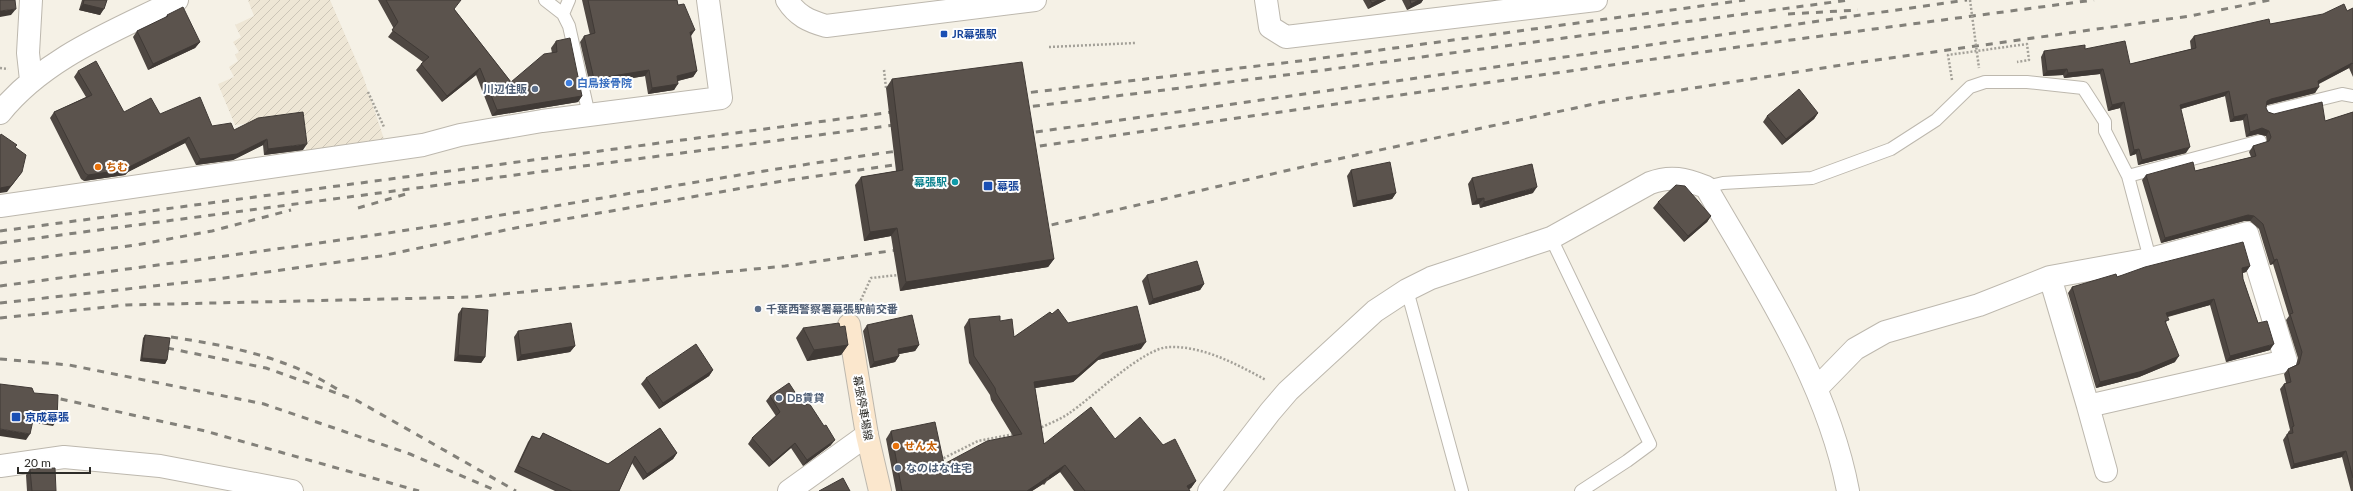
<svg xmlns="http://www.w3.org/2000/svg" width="2353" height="491" font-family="Lato,'Noto Sans JP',sans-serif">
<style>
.industrial{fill:url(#industrial-furrows)}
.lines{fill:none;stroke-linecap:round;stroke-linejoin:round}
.lane-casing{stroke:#bdb8ae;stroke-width:14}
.street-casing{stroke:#bdb8ae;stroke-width:24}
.secondary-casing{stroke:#bdb8ae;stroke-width:24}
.path{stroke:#a3a098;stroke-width:2.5;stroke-dasharray:2 2;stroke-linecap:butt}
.lane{stroke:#fff;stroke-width:12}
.street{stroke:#fff;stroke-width:22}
.secondary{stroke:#fbe7cd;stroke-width:22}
.rail{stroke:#83817a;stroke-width:3;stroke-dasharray:7 7;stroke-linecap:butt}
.path-bridge{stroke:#a3a098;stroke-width:2.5;stroke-dasharray:2 2;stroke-linecap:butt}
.wall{fill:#4e4742}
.shaded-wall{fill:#403a36}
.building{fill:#5b534d;stroke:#403a36}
.transit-dot{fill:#1a4fb4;stroke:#fefefe;stroke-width:1.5}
.shop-dot{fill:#3f7fe0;stroke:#fefefe;stroke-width:1.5}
.service-dot{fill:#5c6f8a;stroke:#fefefe;stroke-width:1.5}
.food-dot{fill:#e8710a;stroke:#fefefe;stroke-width:1.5}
.culture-dot{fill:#0f9aa8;stroke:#fefefe;stroke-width:1.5}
.labels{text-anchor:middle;stroke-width:4;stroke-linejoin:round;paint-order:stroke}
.transit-label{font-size:11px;font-weight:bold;fill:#164399;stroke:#fefefe;text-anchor:start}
.shop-label{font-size:11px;font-weight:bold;fill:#366cbe;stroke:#fefefe;text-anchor:start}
.service-label{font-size:11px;font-weight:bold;fill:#4e5e75;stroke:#fefefe;text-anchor:start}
.food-label{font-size:11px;font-weight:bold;fill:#c56008;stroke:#fefefe;text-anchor:start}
.culture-label{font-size:11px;font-weight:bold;fill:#0d838f;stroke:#fefefe;text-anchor:end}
.street-label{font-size:11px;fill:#2d2c28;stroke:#fefefe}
</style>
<defs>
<pattern id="industrial-furrows" width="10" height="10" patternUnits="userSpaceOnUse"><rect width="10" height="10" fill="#eee6d5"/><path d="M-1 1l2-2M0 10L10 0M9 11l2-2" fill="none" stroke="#ccc5b7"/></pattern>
</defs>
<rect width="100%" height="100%" fill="#f5f1e6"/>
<!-- industrial -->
<path class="industrial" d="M248,0H330L363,76L385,142L307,153L300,117L235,125L218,84L234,77L229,67L238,61L235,55L239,52L233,42L241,37L235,25L254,16Z"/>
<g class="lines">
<!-- lane casing -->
<g class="lane-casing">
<path id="lane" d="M545,0L563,14L569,26L589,115
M563,14L569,0
M2269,112L2342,94L2353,96
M2128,176L2260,141
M1706,187L1723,183L1812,178L1891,149L1936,120L1970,87L1985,82H2027L2083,88L2105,122V131L2128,176L2150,259
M1551,238L1650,444L1627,461L1581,491
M1407,290L1462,491"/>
</g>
<!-- street casing -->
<g class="street-casing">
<path id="street" d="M31,0L28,53L31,80
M787,0C797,16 809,21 826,26L1035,0
M1266,0L1270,27L1286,37L1596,0
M0,113C45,57 115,31 177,0
M0,206L423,145L460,135L542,121L721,98L708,0
M1817,388L1855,349L1885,332L1979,305L2050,277L2150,259L2247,233L2286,361L2088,406L2050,277
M2088,406L2106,471
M0,466L64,457L160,466L292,491
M789,491L867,435
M1209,491L1270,412L1288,391L1375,311L1407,290L1431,278L1551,238L1650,183C1671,175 1685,179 1706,187C1761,283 1827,380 1848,491"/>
</g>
<!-- secondary casing -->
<g class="secondary-casing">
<path id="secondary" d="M849,325L867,435L880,491"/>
</g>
<!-- path -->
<path class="path" d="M1049,47L1135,43
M0,68L8,69
M884,70L886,88
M1952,80L1948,55L2027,44L2029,60L2017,62
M368,92L384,127
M859,304L871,278L898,275
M1038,429C1048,424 1059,420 1068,414C1092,398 1143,348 1169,347C1204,346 1236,364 1266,380
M940,460L978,441L1014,434"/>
<!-- lane -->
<use href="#lane" class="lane"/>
<!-- street -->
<use href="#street" class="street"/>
<!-- secondary -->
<use href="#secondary" class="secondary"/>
<!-- rail -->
<path class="rail" d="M1788,14L1858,10
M1017,94L1300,61L1745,0
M1019,108L1302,73L1849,0
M1022,134L1967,0
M1026,148L1753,45L2094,0
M358,208L406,194
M1038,228L1324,162L1603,102L1855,63L2190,16L2270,0
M0,231L900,111
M0,243L902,124
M0,263L136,245L212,231L291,210
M0,286C155,265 310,246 465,221C612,197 758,170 905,150
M0,303L217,279L381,256L525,226L783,181L907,163
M0,318L126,305L473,297L785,266L904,249
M171,337C230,346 286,357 337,389
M167,348L266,368L356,400L516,491
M0,359L69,365L264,404L410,454L497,491
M47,396L205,431L419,491"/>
<!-- path-bridge -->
<path class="path-bridge" d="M1970,0L1979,68"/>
</g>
<!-- wall -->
<path class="wall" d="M82,0H107L100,15L79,10Z
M378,0H414L454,9L511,82L552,53L551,48L556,41L582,96L578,102L492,116L476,75L442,102L416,70L421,64L423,62L388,37L394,29Z
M582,0H677L678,5L691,36H690L697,71L693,77L678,81L674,90L648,94L645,76L590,85L580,42L584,36L590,35Z
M1363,0H1386L1368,9Z
M1402,0H1423L1421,3L1407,10Z
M2353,8V77L2349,68L2319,84L2315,93L2267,105H2266V108L2268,112L2274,114L2325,121L2353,112V491H2351L2342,457L2291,469L2283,440L2287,434H2288V432L2290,430L2280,389L2284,384L2286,383L2284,374L2288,369L2296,365L2298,358L2286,320L2289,316L2273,264L2270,265L2259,229L2250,221H2244L2161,243L2142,180L2146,175L2195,171L2251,157L2249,152L2253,146L2267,142L2266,136L2258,134L2246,137L2243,120L2230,122L2225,96L2181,109L2186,153L2138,165L2136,154L2130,156L2120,108L2108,111L2100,74L2064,78L2063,75L2043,76L2041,57L2044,51L2085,49L2130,64L2191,49L2190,41L2194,36L2270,24L2347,11Z
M167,15L200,42L195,48L148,70L133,37L137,31L165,18Z
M78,71L124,112L160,114L212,126L234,130L303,150L264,155L263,145L233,160L196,165L185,143L128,172L125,175L84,181L81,179L50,118L54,112L86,97L74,77Z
M892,79L1054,259L1048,267L900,291L891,236L864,241L855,185L861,177L896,171L886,88Z
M1818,113L1814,119L1782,145L1763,122L1767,116Z
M1351,170L1396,193L1392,199L1353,207L1347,176Z
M1472,178L1533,193L1480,208L1479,204L1472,205L1468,184Z
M1658,202L1711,216L1707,222L1684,242L1653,208Z
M2250,266L2246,272L2243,273V279L2258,323L2270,350L2226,362L2210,305L2168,317L2166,323L2175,362L2139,377L2096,388L2068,293L2072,287L2117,277Z
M1147,275L1204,284L1200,290L1149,305L1142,281Z
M462,308L485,357L481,363L454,361L458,314Z
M1052,314L1068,323L1141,349L1098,360L1073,382L1035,388L1044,444L1115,439L1163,445L1196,481L1191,488L1189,489L1190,491H1074L1060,472L1047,481L1044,485L1043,484L1032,491H896L886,439L891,431L944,464L1013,436L991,400L990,395L969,363L964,327L969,319L1000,321L1014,337Z
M867,325L919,345L915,351L899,354V356L895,362L870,368L863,331Z
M840,327L848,345L841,355L807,361L796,338L803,328Z
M518,331L575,346L570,352L517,361L514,337Z
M145,335L167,360L165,364L140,361L143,338Z
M713,370L709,376L659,409L641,384L646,378Z
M770,396L804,406L831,445L803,466L791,448L769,467L748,444L752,438L776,416L766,401Z
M660,428L677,453L673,459L643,480L632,463L619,491H555L514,472L528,442L532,436L539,439L543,433L608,464Z
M30,469L56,491H27L26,475Z"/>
<!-- shaded-wall -->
<path class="shaded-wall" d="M1379,0H1386L1368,9L1372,3Z
M1419,0H1423L1421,3L1407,10L1411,4Z
M83,4L104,9L100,15L79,10Z
M16,9L11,15L0,17V11Z
M695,30L691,36L685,38L690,32Z
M200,42L195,48L148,70L153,64Z
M2352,63L2349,68L2314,86L2318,81Z
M480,68L476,75L442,102L447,96Z
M2067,69L2063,75L2043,76L2047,71Z
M2103,69L2100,74L2064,78L2068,73Z
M649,70L645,76L590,85L594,79Z
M697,71L693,77L673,82L677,76Z
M678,84L674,90L648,94L652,88Z
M2319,87L2315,93L2267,105L2264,107L2267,101L2271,99Z
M2229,91L2225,96L2177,110L2180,105Z
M582,96L578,102L492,116L497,110Z
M2124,102L2120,108L2108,111L2112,105Z
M1818,113L1814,119L1782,145L1786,139Z
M2247,114L2243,120L2230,122L2234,117Z
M2262,128L2269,131L2266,136L2258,134L2246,137L2250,132Z
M189,137L185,143L128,172L125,175L84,181L88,175L129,167Z
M267,139L263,145L233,160L196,165L200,159Z
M307,144L303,150L264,155L268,149Z
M2190,147L2186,153L2138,165L2142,160Z
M2139,149L2136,154L2130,156L2134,150Z
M22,172L7,192L0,193V188Z
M1537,187L1533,193L1480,208L1484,202Z
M1396,193L1392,199L1353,207L1357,201Z
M1484,198L1479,204L1472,205L1477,199Z
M2248,215L2254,216L2250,221H2244L2161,243L2165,238Z
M1711,216L1707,222L1684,242L1688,236Z
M897,228L891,236L864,241L870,232Z
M1054,259L1048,267L900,291L906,282Z
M2277,259L2273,264L2270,265L2274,260Z
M2250,266L2246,272L2238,274L2242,268Z
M1204,284L1200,290L1149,305L1153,299Z
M2214,299L2210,305L2162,318L2166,313Z
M1146,342L1141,349L1098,360L1073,382L1029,389L1034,382L1103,353Z
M2274,344L2270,350L2226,362L2230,356Z
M848,345L841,355L807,361L814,350Z
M919,345L915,351L894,355L898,349Z
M575,346L570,352L517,361L521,355Z
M458,355L485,357L481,363L454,361Z
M899,356L895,362L870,368L874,362Z
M2179,356L2175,362L2139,377L2096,388L2100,382Z
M142,358L167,360L165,364L140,361Z
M713,370L709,376L659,409L663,403Z
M34,416L57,420L53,426L30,422Z
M0,429L30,434L26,440L0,436Z
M835,440L831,445L803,466L807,460Z
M795,443L791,448L769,467L773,462Z
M2346,451L2342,457L2291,469L2294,464Z
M677,453L673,459L643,480L647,474Z
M1065,465L1060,472L1047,481L1049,478V476Z
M1048,477L1043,484L1032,491H1027Z
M1196,481L1191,488L1186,491L1187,486Z"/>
<!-- building -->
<path class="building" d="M0,0H15L16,9L0,11Z
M84,0H107L104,9L83,4Z
M386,0H461L454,9L511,82L544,54L557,52L556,41L570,38L582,96L497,110L480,68L447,96L421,64L429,57L392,30L398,22Z
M588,0H677L678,5L684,4L695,30L690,32L697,71L677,76L678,84L652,88L649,70L594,79L584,36L595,33Z
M1370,0H1379L1372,3Z
M1410,0H1419L1411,4Z
M2344,4L2347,11L2353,8V64L2352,63L2318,81L2319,87L2271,99L2267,101L2266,108L2268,112L2274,114L2322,102L2325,121L2353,112V478L2346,451L2294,464L2287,434L2293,433L2292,427L2294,426L2284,384L2291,382L2288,369L2299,364L2302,352L2290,314L2293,313L2277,259L2274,260L2263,224L2254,216L2248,215L2165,238L2146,175L2193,162L2195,171L2256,156L2253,146L2269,141L2271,137L2269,131L2262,128L2250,132L2247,114L2234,117L2229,91L2180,105L2190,147L2142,160L2139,149L2134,150L2124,102L2112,105L2103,69L2068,73L2067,69L2047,71L2044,51L2085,45V49L2125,41L2130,64L2196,48L2194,36L2269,19L2270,24L2323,14Z
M183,7L200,42L153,64L137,31L168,16L167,15Z
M96,61L124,112L151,98L160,114L200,97L212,126L231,123L234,130L258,118L303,112L307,144L268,149L267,139L237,154L200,159L189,137L129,167L130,169L88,175L85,173L54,112L92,95L78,71Z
M1022,62L1054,259L906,282L897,228L870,232L861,177L903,170L892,79Z
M1799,89L1818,113L1786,139L1767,116Z
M1,134L17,145L15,147L26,155L22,172L11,186L0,188V136Z
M1390,162L1396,193L1357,201L1351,170Z
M1532,164L1537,187L1484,202V198L1477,199L1472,178Z
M1676,185L1685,186L1711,216L1688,236L1658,202Z
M2243,242L2250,266L2242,268L2243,279L2258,323L2267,321L2274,344L2230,356L2214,299L2166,313L2169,320L2165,321L2179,356L2143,371L2100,382L2072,287L2116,274L2117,277L2145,267Z
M1197,261L1204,284L1153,299L1147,275Z
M1137,306L1146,342L1103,353L1078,375L1034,382L1044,444L1091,407L1115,439L1140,417L1163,445L1175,439L1196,481L1187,486L1190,491H1085L1065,465L1049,476V478L1048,477L1027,491H902L891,431L935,422L944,464L987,441L1022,434L996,393L995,388L974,356L969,319L1000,316V321L1012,319L1014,337L1050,312L1052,314L1058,309L1068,323Z
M462,308L488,310L485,357L458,355Z
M912,315L919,345L898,349L899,356L874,362L867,325Z
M571,323L575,346L521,355L518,331Z
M839,323L840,327L845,326L848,345L814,350L803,328Z
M145,335L170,338L167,360L142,358Z
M696,344L713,370L663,403L646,378Z
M789,383L804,406L809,403L824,426L826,425L835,440L807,460L795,443L773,462L752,438L780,412L770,396Z
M0,384L32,388L34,393L58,395L57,420L34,416L30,434L0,429Z
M660,428L677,453L647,474L635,456L619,491H572L518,466L532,436L540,439L543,433L608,464Z
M55,468L56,491H32L30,469Z
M843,478L850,491H819Z"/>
<!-- markers -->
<g class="transit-dot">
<rect x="940" y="30" width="8" height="8" rx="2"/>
<rect x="983" y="181" width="10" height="10" rx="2"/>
<rect x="11" y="412" width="10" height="10" rx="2"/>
</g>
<circle class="shop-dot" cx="569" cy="83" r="4"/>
<g class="service-dot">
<circle cx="535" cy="89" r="4"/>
<circle cx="758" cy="309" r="4"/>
<circle cx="779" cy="398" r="4"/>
<circle cx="898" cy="468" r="4"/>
</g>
<g class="food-dot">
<circle cx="98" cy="167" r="4"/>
<circle cx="896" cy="446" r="4"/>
</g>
<circle class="culture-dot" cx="955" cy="182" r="4"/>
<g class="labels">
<!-- transit labels -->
<g class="transit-label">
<text x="952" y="38">JR幕張駅</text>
<text x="997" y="190">幕張</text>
<text x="25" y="421">京成幕張</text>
</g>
<!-- shop labels -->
<g class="shop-label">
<text x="577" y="87">白鳥接骨院</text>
</g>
<!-- service labels -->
<g class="service-label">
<text x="527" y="93" text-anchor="end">川辺住販</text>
<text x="766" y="313">千葉西警察署幕張駅前交番</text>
<text x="787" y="402">DB賃貸</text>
<text x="906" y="472">なのはな住宅</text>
</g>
<!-- food labels -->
<g class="food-label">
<text x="106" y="171">ちむ</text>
<text x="904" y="450">せん太</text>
</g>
<!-- culture labels -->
<g class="culture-label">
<text x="947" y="186">幕張駅</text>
</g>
<!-- street labels -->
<g class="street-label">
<text transform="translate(863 408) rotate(80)" y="4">幕張停車場線</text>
</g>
</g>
<!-- scale -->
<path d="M18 467v6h72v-6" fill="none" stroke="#2d2c28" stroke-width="2"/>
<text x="24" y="467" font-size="12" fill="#2d2c28" stroke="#fefefe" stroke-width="3" paint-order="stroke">20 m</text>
</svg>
